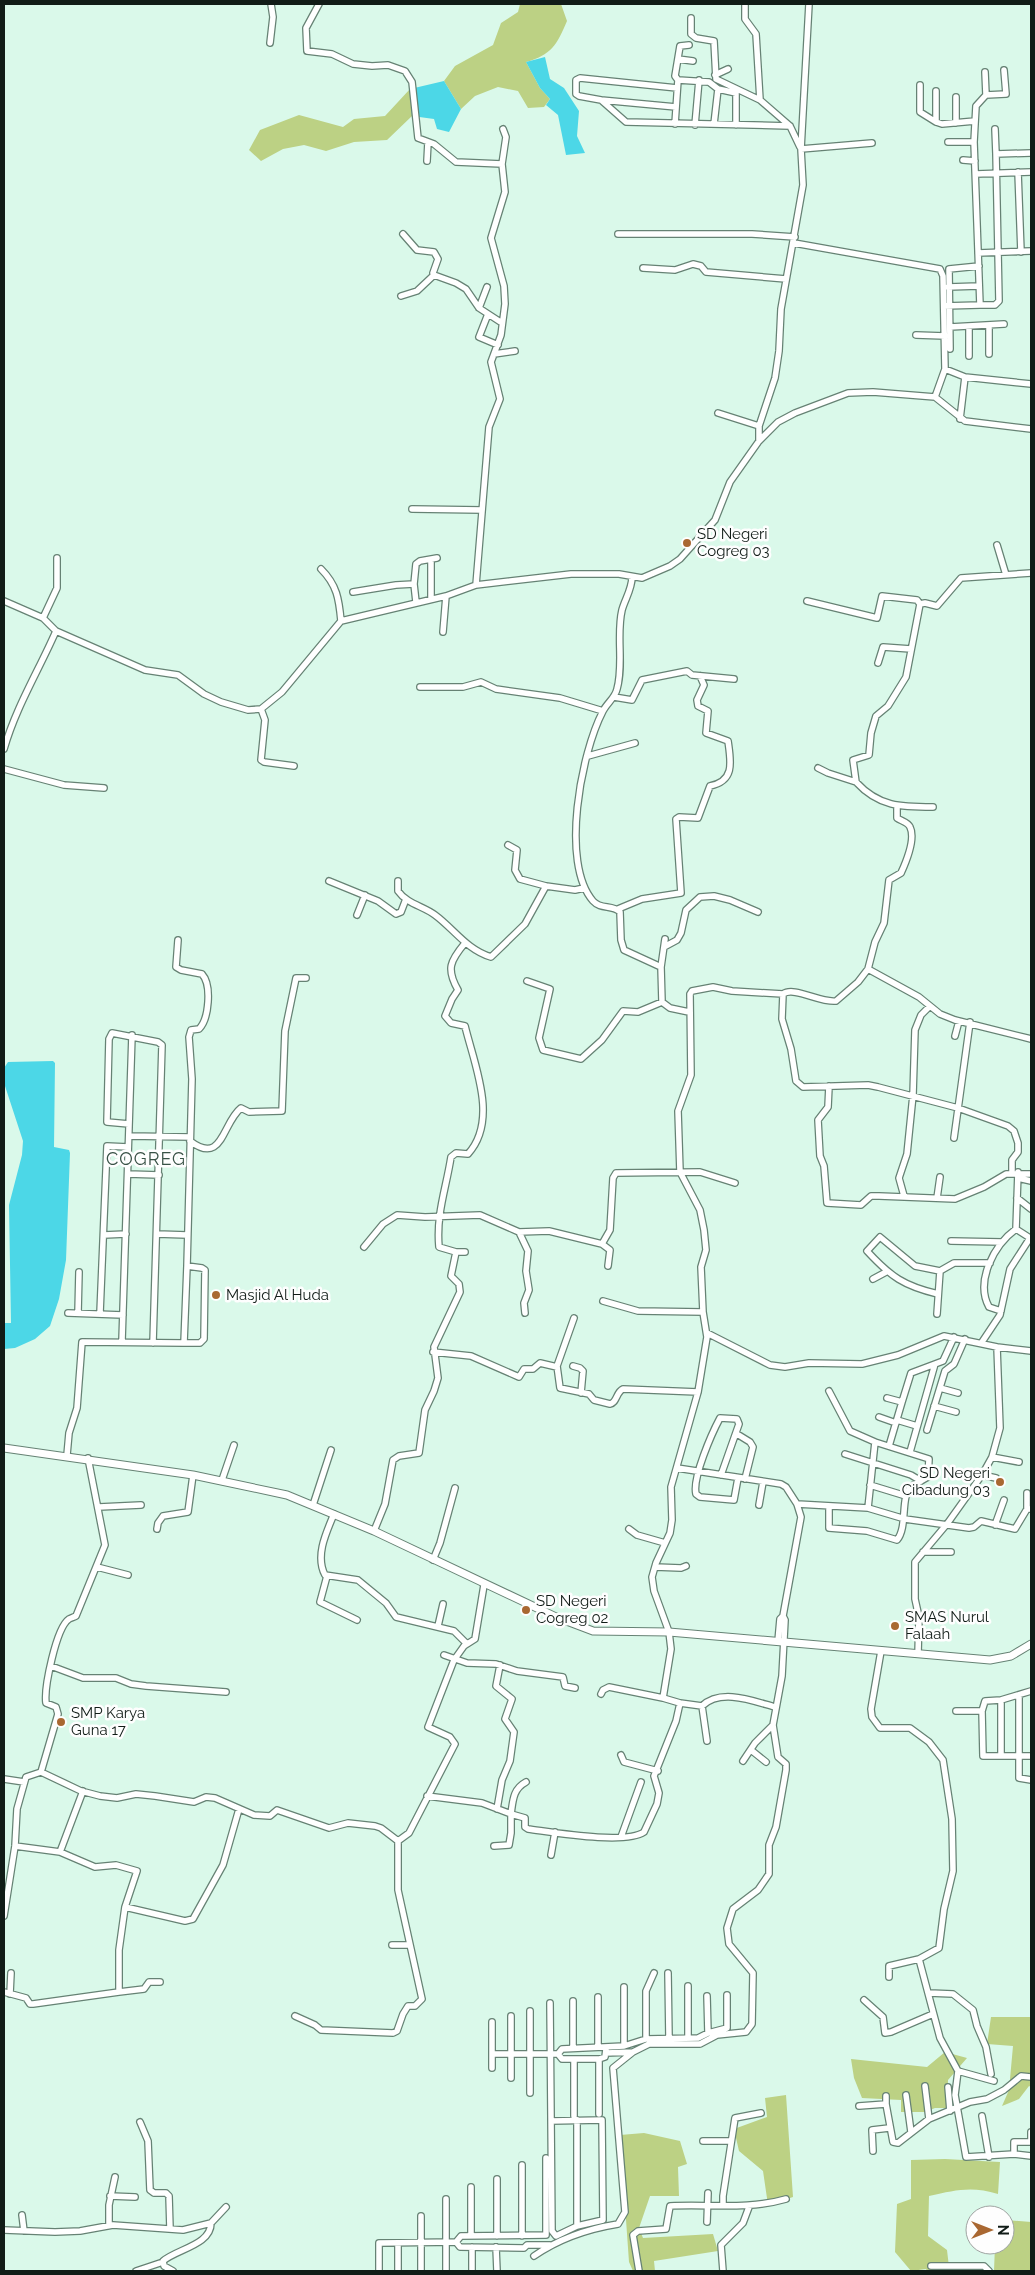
<svg xmlns="http://www.w3.org/2000/svg" width="1035" height="2275" font-family="Raleway,sans-serif">
<style>
.green{fill:#bcd184}
.water{fill:#4cd7e7}
.lines{fill:none;stroke-linecap:round;stroke-linejoin:round}
.minor-casing{stroke:#668274;stroke-width:8}
.major-casing{stroke:#668274;stroke-width:9}
.minor{stroke:#fff;stroke-width:5.5}
.major{stroke:#fff;stroke-width:7}
.poi-dot{fill:#a96832;stroke:#fefefe;stroke-width:2}
.labels{text-anchor:middle;stroke-width:5;stroke-linejoin:round;paint-order:stroke}
.poi-label{font-size:15px;fill:#111c17;stroke:#fefefe;text-anchor:start}
.quarter-label{font-size:18px;letter-spacing:1px;fill:#385246;stroke:#fefefe}
</style>
<rect width="100%" height="100%" fill="#daf9ea"/>
<!-- green -->
<path class="green" d="M520,4H561L567,21C557,45 551,55 526,62L540,88L550,99L544,107L528,108L518,91L498,87L475,96L461,109L444,81L455,66L493,45L501,23L518,12Z
M410,89L412,116L387,140L354,142L326,151L304,145L283,149L261,161L249,150L260,130L299,115L343,127L354,119L385,116Z
M991,2017H1031V2087L1029,2086L1019,2099L1002,2106L1009,2090L1013,2046L987,2044Z
M945,2052L967,2058L948,2080L947,2108H935L925,2112H901V2100L862,2098L854,2078L851,2059L927,2067Z
M786,2095L793,2197L768,2205L763,2171L739,2151L734,2129L767,2117L765,2098Z
M644,2133L680,2141L687,2164L678,2167L679,2196H650L639,2228L643,2238L713,2234L718,2251L654,2261L655,2271H633L629,2262L620,2135Z
M945,2159L1000,2162L998,2194C972,2186 956,2190 929,2196L928,2236L947,2250L949,2267L957,2269V2271H927L926,2269L911,2271L895,2252L897,2204L911,2199V2160Z
M1005,2220L1031,2222V2271H994L995,2245H1005Z"/>
<!-- water -->
<path class="water" d="M545,57L550,79L564,88L579,111L577,136L585,153L566,155L558,115L546,105L550,99L540,88L526,62Z
M444,81L461,109L449,132L437,129L434,119L412,116L410,89Z
M53,1061L55,1063L54,1147L69,1150L70,1153L66,1260L59,1299L50,1326L35,1339L15,1348L4,1349V1323H11L9,1205L22,1155L23,1141L5,1086L4,1068L8,1062Z"/>
<g class="lines">
<!-- minor casing -->
<g class="minor-casing">
<path id="minor" d="M319,4L306,28L307,51L332,54L353,64L372,66L388,65L405,71L412,82L418,138L434,144L456,162L502,164
M745,4V19L756,34L760,100L790,126L800,147
M691,18V34L696,38L714,41L716,79L760,100
M270,43L273,17L271,4
M678,59L693,61
M985,72L986,95
M715,75L728,69
M678,80L675,76L680,46L689,45
M920,85V112L936,122
M677,88L580,78L576,80V94L579,96L601,100L626,122L790,126
M936,91V122L942,124L975,121
M956,97V123
M601,100L676,107
M675,124L678,80L709,82L718,89L736,93V125
M714,124L718,89
M695,125L699,80
M995,129L996,154
M948,142H974
M801,149L872,143
M963,160L975,161
M427,161L428,142
M1018,172L1021,252
M976,174L1031,172
M403,234L417,250L434,252L438,259L433,273L434,275L456,283L466,289L479,308L502,323
M618,234H752L795,237
M794,243L940,269L943,276L945,369L935,397
M978,253L1031,251
M643,268L675,270L693,264L701,266L706,272L786,279
M948,287L979,286
M401,296L417,291L434,275
M980,305H995L999,301L996,154L1031,153
M944,306L980,305L974,142L976,106L986,95L1006,94L1004,70
M479,308L487,287
M488,314L479,337L498,345
M989,325V354
M969,326V356
M950,327L1004,324
M916,335L945,336
M950,349L949,269L979,266
M494,354L515,351
M945,369L965,377L1031,384
M718,413L759,426V441
M960,419L965,377
M759,426L775,378L779,351L781,309L803,185L801,149L809,4
M412,509L482,510
M997,545L1006,575
M321,569C337,585 339,599 341,621
M632,577C632,589 625,599 622,610C616,635 624,664 617,689C615,698 607,703 603,711C581,753 560,863 593,901C601,910 612,904 620,912L621,940L624,950L661,967L662,1002L670,1008L689,1012
M476,585L489,427L500,399L491,362L501,335L505,304L504,286L491,238L505,192L502,164L506,137L503,129
M353,592L396,585L414,584
M431,599V560
M4,601L43,618L56,631L145,670L178,675L204,694L221,702L248,710L261,709L282,692L341,621L446,596L476,585L571,574H619L642,578L670,566L680,559L715,520L730,482L759,441L778,422L795,413L848,393L873,392L935,397L965,421L1031,429
M807,601L877,618L882,596L917,600L920,604
M416,602L414,584L416,564L420,561L437,558
M43,618L57,588V558
M443,632L446,596
M878,663L883,647L911,649
M420,687H463L481,682L496,689L560,698L603,711
M614,697L632,700L642,680L687,671L692,675L734,679
M261,709L265,720L261,760L264,762L294,766
M4,749C16,707 39,670 56,631
M588,756L635,743
M818,768L828,773L856,782
M4,769L64,785L104,788
M897,807V818C901,821 908,822 910,827C916,839 906,862 901,873L889,880L884,923L875,942L868,969L858,982L836,1001C820,1003 794,986 783,994L782,1019L791,1049L796,1081L803,1087L868,1085L878,1087L958,1108L1008,1126L1014,1131L1018,1143V1152L1012,1160V1173
M933,807C901,807 879,807 856,782L853,760L869,755L871,733L876,716L888,706L906,677L920,604L925,603L937,606L961,578L1031,573
M508,845L517,850L515,870L520,879L546,886
M329,881L378,901L396,914L401,912L406,899
M398,881V891C407,904 423,906 435,915C454,929 467,950 491,957L525,924L546,886L575,890L584,888
M618,909L642,899L681,893L676,819L679,817L698,818L710,786C735,781 731,762 728,741L706,733L708,711L698,706L697,700L704,685L700,676
M357,915L365,895
M664,947L677,940L681,933L686,910L700,897L714,896L730,900L758,912
M661,967L665,939
M868,969L919,997L940,1014L955,1020L1031,1039
M527,981L550,989L539,1038L543,1050L581,1059L602,1040L623,1011L638,1012L662,1002
M955,1036L959,1021
M829,1086L828,1107L818,1120L820,1156L824,1166L827,1203L861,1205L871,1196H879L955,1199L984,1187L1006,1174H1031
M129,1124L107,1122L109,1039L112,1033L158,1042L162,1045L153,1343
M129,1136L190,1137
M954,1138L970,1022
M190,1141C223,1166 222,1123 241,1108L249,1112L282,1111L285,1031L296,978H306
M128,1174L159,1175
M1018,1178L1031,1181
M904,1196L899,1178L907,1154L913,1095L915,1030L921,1015L929,1007
M937,1198L940,1177
M1017,1198L1031,1209
M519,1232L528,1251L526,1271L529,1290L524,1303L525,1313
M157,1234L187,1235
M104,1235L126,1234
M951,1241L1002,1242
M602,1244L610,1250L608,1266
M364,1247L383,1224L397,1215L425,1217L480,1215L519,1232L549,1231L602,1244L610,1230L613,1178L616,1173L700,1172L735,1183
M456,1252L439,1247C436,1214 446,1189 451,1157L456,1153L468,1154C499,1120 474,1064 465,1026L451,1023L445,1016L452,999L458,990C446,969 450,961 465,943
M873,1279L886,1272
M938,1294C904,1286 891,1277 867,1251L880,1237L915,1266L940,1271
M603,1301L638,1311L703,1312
M1001,1311L989,1307C975,1281 994,1245 1016,1229
M68,1313L123,1315
M78,1313L79,1272
M100,1313L107,1146L128,1147
M937,1314L940,1271L954,1263H990
M574,1318L557,1366L560,1388L589,1394L594,1400L610,1404C617,1403 616,1392 623,1389L698,1392
M707,1333L770,1365L785,1367L809,1363L862,1364L898,1355L944,1336L997,1347
M122,1341L132,1035
M982,1342L1000,1315L1010,1269L1030,1238L1016,1229L1018,1172
M184,1343L187,1266
M433,1352L471,1356L519,1377L524,1369H533L540,1363L557,1367
M935,1364L943,1361L954,1337
M573,1366L580,1368L583,1371L581,1393
M940,1388L958,1393
M829,1391L850,1431L875,1442
M887,1398L902,1402L889,1446
M902,1402L911,1373L935,1364L910,1452
M934,1406L956,1412
M879,1417L896,1423
M897,1420L917,1426
M927,1430L945,1371L954,1364L965,1339
M737,1434L750,1442L753,1447L745,1479
M845,1454L911,1475L921,1481
M67,1455L69,1433L77,1408L82,1342L184,1343H200L204,1339L205,1270L202,1268L187,1266L192,1079L189,1037L191,1030L199,1029C209,1019 212,985 202,974L181,970L176,967L178,940
M992,1457L1019,1462
M677,1468L781,1484L786,1487L797,1504L801,1517L783,1616L780,1619L778,1641
M721,1475L739,1424L737,1419L720,1418C712,1433 692,1478 696,1494L700,1497L734,1500L738,1478
M982,1475L996,1478
M222,1480L234,1445
M870,1485L906,1496
M797,1504L868,1508L905,1519L969,1528L974,1527L981,1521L1015,1529L1027,1509H1031
M313,1505L331,1450
M759,1505L763,1482
M829,1506V1528L867,1531L897,1540C908,1527 900,1496 911,1487C916,1483 923,1480 928,1477L929,1459L875,1442L868,1508
M99,1507L141,1505
M1027,1509V1493
M334,1514C326,1533 315,1556 325,1575L358,1580L386,1603L396,1617L454,1631L467,1644
M995,1525L1004,1500
M157,1529L158,1523L163,1516L188,1512L193,1475
M629,1529L637,1535L665,1543
M374,1531L385,1504L393,1460L399,1456L419,1453L425,1410L434,1391L438,1378L434,1347L460,1292L459,1284L451,1276L456,1252H465
M923,1552H951
M433,1560L440,1543L455,1488
M97,1567L128,1575
M655,1567L681,1568L686,1566
M327,1576L320,1602L357,1620
M438,1626L443,1604
M881,1651L871,1709L872,1717L880,1728H910L929,1742L943,1760L952,1819L953,1871L944,1909L939,1948L919,1959L940,2038L958,2071L955,2095L966,2157L1014,2154L1031,2156
M918,1654L919,1617L915,1599V1562L947,1524L982,1475L992,1457L1000,1428L997,1347L1031,1351
M444,1655L467,1663L496,1664L517,1671L563,1677L565,1686L575,1688
M51,1666L83,1678H116L131,1684L146,1686L226,1692
M1031,1691L1001,1700L985,1701L982,1711L983,1756H1031
M601,1694L603,1690L609,1687L663,1698
M1019,1695V1778L1031,1780
M1001,1700V1756
M680,1703L702,1706L707,1741
M702,1706C721,1688 753,1701 775,1707
M956,1711H982
M751,1750L766,1762
M621,1755L624,1762L658,1771
M743,1761L755,1743L773,1725
M41,1772L58,1714L56,1707L46,1703C44,1688 56,1628 69,1619C71,1618 74,1617 76,1616L105,1545L88,1458
M4,1779L24,1782
M526,1782C513,1789 513,1800 511,1814L525,1818V1827L528,1829C552,1832 625,1845 644,1832L657,1804L659,1793L654,1776L676,1721L680,1703L663,1698L671,1649L669,1632L654,1591L652,1577L656,1563L670,1533L672,1520L671,1487L698,1392L707,1337L703,1312L701,1267L706,1250L704,1230L700,1210L680,1172L678,1111L691,1075L690,994L692,991L713,987L732,991L783,994
M427,1796L482,1803L511,1814V1833L509,1845L494,1846
M497,1809L502,1780L510,1761L514,1732L505,1719L512,1699L496,1686L500,1665
M621,1837L641,1782
M15,1846L60,1852L95,1867L116,1865L137,1871L125,1907
M60,1852L83,1791
M551,1855L555,1832
M4,1916L15,1846L17,1809L26,1777L41,1772L81,1791L100,1796L117,1798L136,1794L155,1796L194,1802L206,1797L215,1798L254,1815L270,1816L277,1810L329,1828L348,1823L375,1826L381,1828L398,1841
M392,1945H409
M668,1973L669,2038
M889,1977V1966L919,1959
M4,1992L26,1998L30,2004H33L119,1992V1950L125,1907L185,1921L193,1919L223,1865L239,1809
M119,1992L144,1989L149,1982H160
M929,1993L953,1994L973,2010L977,2026L986,2047L991,2074
M10,1994L11,1973
M707,1996L708,2033
M864,2000L883,2017L885,2033L891,2032L933,2014
M550,2003L552,2231L556,2236L577,2226L603,2220L602,2120L551,2121
M530,2011V2093
M295,2016L315,2025L321,2030L393,2033L397,2031L403,2014L408,2006H415L422,1999L398,1890V1841L409,1833L455,1744L450,1737L428,1727L454,1660L464,1646L475,1639L484,1585
M511,2016V2078
M492,2022V2068
M688,2038V1986
M646,2039V1991L654,1973
M624,2046V1987
M598,2047V1997
M573,2048V2001
M606,2053L633,2052L649,2044H700L717,2035L746,2032L752,2024L753,1973L729,1944L727,1928L733,1909L758,1890L769,1874V1845L776,1827L786,1770V1764L778,1757L773,1725L782,1676L785,1620L783,1616
M492,2054H558L562,2049L624,2046L646,2039L698,2038L708,2033L727,2028V1995
M558,2054L562,2059H599L605,2057L606,2049
M574,2059V2116
M599,2059V2114
M958,2071L994,2081
M925,2086L929,2119
M948,2087L950,2111
M906,2095L911,2132
M886,2104L893,2142L898,2143L929,2119L970,2102L987,2099L1004,2090L1021,2076L1031,2077
M859,2106L886,2104V2096
M982,2116L989,2157
M140,2122L148,2141L150,2190L154,2193H166L169,2196L170,2229
M703,2141H731
M873,2151L872,2130L889,2128
M1014,2154V2142H1031V2132
M546,2158V2235L461,2236L456,2242L460,2247L524,2248L527,2245H550
M522,2165V2236
M497,2179V2236
M110,2196L135,2197
M446,2199V2271
M723,2204V2196L735,2118L761,2113
M22,2215L24,2231
M421,2216V2271
M707,2222L708,2193
M109,2225V2205L115,2177
M577,2226V2120
M4,2230L55,2232L80,2231L113,2225L183,2230L211,2223L226,2207
M471,2236V2187
M398,2243V2271
M496,2247L497,2271
M534,2256C560,2238 587,2229 618,2224L625,2212L613,2068L633,2052
M931,2266H984L989,2271
M136,2271L163,2262
M173,2271L164,2266L163,2261C177,2249 211,2245 211,2223
M379,2271V2243L456,2242
M472,2271V2247
M639,2271L633,2235L638,2231L666,2229L670,2206C709,2204 748,2210 786,2199
M723,2271L721,2245L743,2223L749,2207"/>
</g>
<!-- major casing -->
<g class="major-casing">
<path id="major" d="M4,1448L193,1475L287,1495L374,1531L556,1617L593,1631L669,1632L990,1660L1011,1656L1031,1644"/>
</g>
<!-- minor -->
<use href="#minor" class="minor"/>
<!-- major -->
<use href="#major" class="major"/>
</g>
<!-- markers -->
<g class="poi-dot">
<circle cx="687" cy="543" r="5"/>
<circle cx="216" cy="1295" r="5"/>
<circle cx="1000" cy="1482" r="5"/>
<circle cx="526" cy="1610" r="5"/>
<circle cx="895" cy="1626" r="5"/>
<circle cx="61" cy="1722" r="5"/>
</g>
<g class="labels">
<!-- poi labels -->
<g class="poi-label">
<text x="697" y="539">SD Negeri<tspan x="697" dy="17">Cogreg 03</tspan></text>
<text x="226" y="1300">Masjid Al Huda</text>
<text x="990" y="1478" text-anchor="end">SD Negeri<tspan x="990" dy="17">Cibadung 03</tspan></text>
<text x="536" y="1606">SD Negeri<tspan x="536" dy="17">Cogreg 02</tspan></text>
<text x="905" y="1622">SMAS Nurul<tspan x="905" dy="17">Falaah</tspan></text>
<text x="71" y="1718">SMP Karya<tspan x="71" dy="17">Guna 17</tspan></text>
</g>
<!-- quarter labels -->
<g class="quarter-label">
<text x="146" y="1165">COGREG</text>
</g>
</g>
<!-- border -->
<rect width="1035" height="2275" fill="none" stroke="#111c17" stroke-width="10"/>
<!-- north arrow -->
<g transform="translate(990 2230) rotate(90)"><circle r="24" fill="#fefefe" stroke="#9fa4a2"/>
<path d="M0-4L9 19L0 12L-9 19Z" fill="#a96832"/>
<text y="-8" font-size="14" font-weight="bold" text-anchor="middle" fill="#111c17">N</text>
</g>
</svg>
